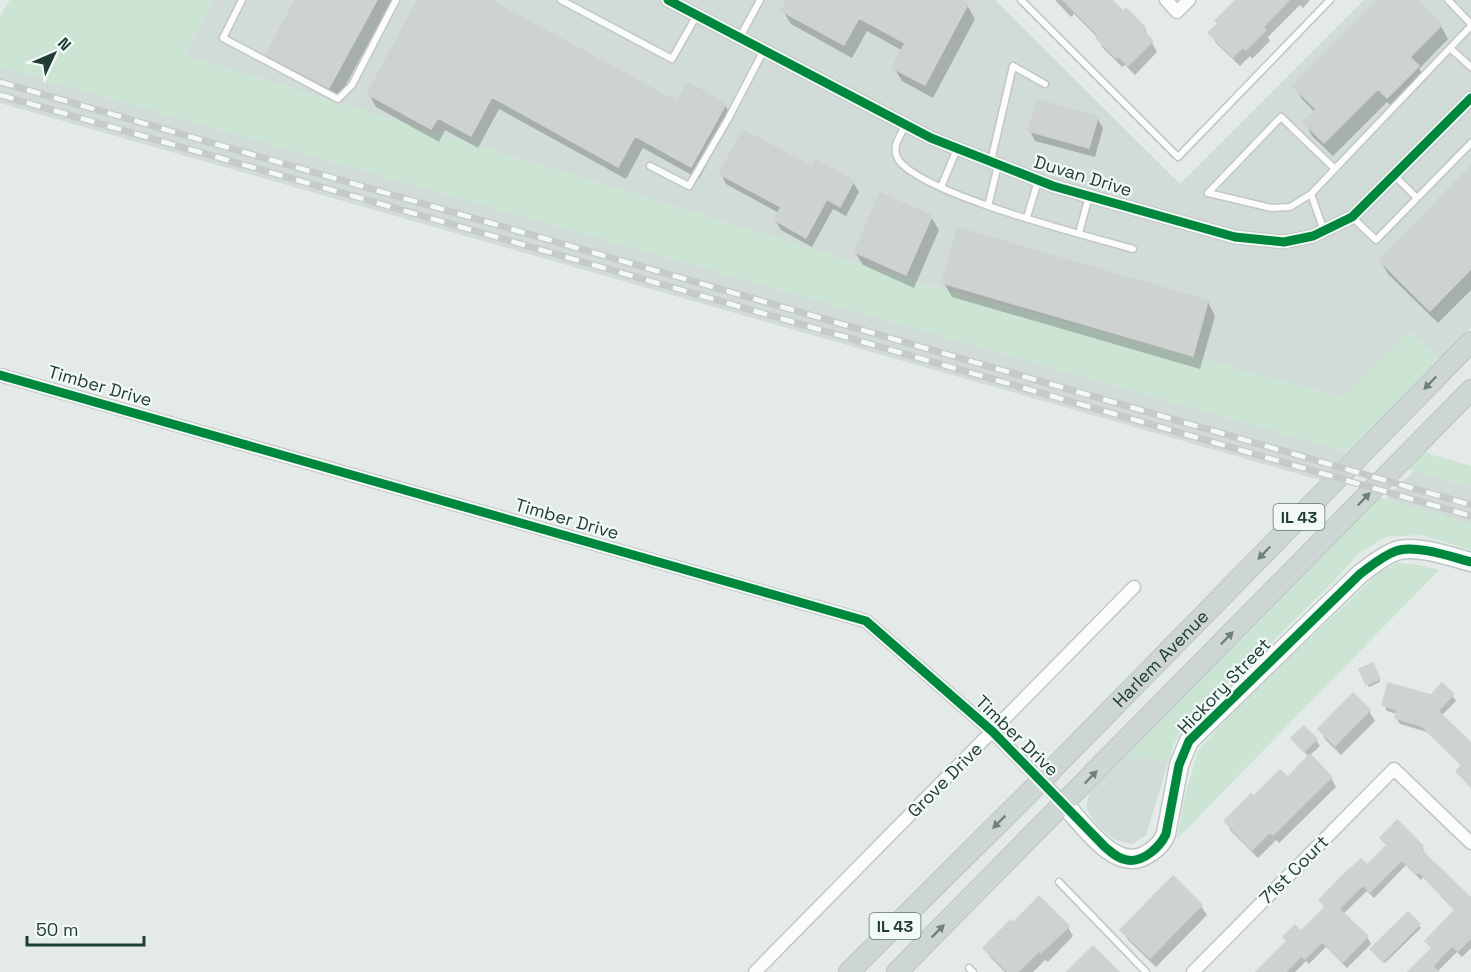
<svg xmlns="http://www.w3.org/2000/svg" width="1471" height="972" font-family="'Space Grotesk',sans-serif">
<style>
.built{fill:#d1dbd7}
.green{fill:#cce4d4}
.shadow{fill:#0003}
.building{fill:#ced3d1;stroke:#cdd3d0;stroke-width:1.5}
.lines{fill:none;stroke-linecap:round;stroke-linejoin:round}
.lane-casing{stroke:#c1c7c4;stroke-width:9}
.street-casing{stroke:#c1c7c4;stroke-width:15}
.secondary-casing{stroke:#bfc8c5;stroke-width:21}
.primary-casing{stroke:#bcc6c3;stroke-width:22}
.lane{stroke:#fbfcfb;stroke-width:6}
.street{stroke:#fbfcfb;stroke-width:12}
.secondary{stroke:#fbfcfb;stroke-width:18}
.primary{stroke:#cdd6d3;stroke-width:20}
.rail-casing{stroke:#c6cbca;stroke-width:7}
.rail{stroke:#f2f9f6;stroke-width:4.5;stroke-dasharray:14;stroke-linecap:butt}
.cycleway-casing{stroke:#f2f9f6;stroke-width:13}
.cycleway{stroke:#00873e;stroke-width:9}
.oneway{fill:#6e827d}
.labels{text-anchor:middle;stroke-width:4.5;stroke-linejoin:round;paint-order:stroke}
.shield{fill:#f2f9f6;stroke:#5f7670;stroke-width:1.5}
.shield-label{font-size:16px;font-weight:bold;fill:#203e37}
.street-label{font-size:18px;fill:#203e37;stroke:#f2f9f6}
</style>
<rect width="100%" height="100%" fill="#e4eae7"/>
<!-- built -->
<path class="built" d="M213,0H995L1180,184L1364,0H1471V328L1440,359L1409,331L1342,397L952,292L184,55Z
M0,67L1347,452L1320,480L0,103Z
M1414,471L1471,487V524L1385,499Z
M1124,755L1168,763L1146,835L1132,844L1115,840L1097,825L1086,808L1090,791Z"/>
<!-- green -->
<path class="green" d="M10,0H213L184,55L952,292L1342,397L1409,331L1440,359L1347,452L0,67V16Z
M1423,452L1471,466V487L1408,469Z
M1378,497L1471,524V550L1420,535L1386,537L1358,554L1334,581L1268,646L1187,721L1173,746L1168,763L1124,755Z
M1398,563L1419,565L1439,570L1177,839L1185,795L1198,751L1227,718L1377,574Z"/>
<!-- shadow -->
<path class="shadow" d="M297,0H392L337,101L275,68L267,55Z
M420,0H487L677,104L725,105L732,118L699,179L643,148L626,179L499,109L478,148L445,130L439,142L376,107L369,94Z
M789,0H957L967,5L975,19L933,98L902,81L894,68L903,51L867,31L852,58L791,24L783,11Z
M1055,0H1109L1145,30L1157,52L1135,75L1125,65L1122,67L1103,48L1098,38L1074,14L1071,17Z
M1243,0H1310L1303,8L1300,5L1268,37L1270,41L1252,59L1250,56L1240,66L1216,43L1210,33Z
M1380,0H1415L1441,26L1448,39L1419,69L1426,80L1395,110L1387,102L1333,156L1312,136L1305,122L1315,112L1302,99L1294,86Z
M1097,118L1103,128L1095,157L1035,141L1030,131Z
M1471,168V290L1438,323L1388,274L1380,260Z
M812,169L853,182L859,192L846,216L833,209L812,247L781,230L775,220L779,213L726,184L721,174Z
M931,217L939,230L914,288L863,265L855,252Z
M944,283L1208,302L1215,316L1200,369L952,297Z
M1374,668L1380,682L1369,687L1367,684Z
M1452,695L1456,701L1441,716L1471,756V788L1457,772L1463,767L1427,732L1400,724L1396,718L1397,714L1387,711L1384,705Z
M1369,711L1375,721L1341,755L1325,739L1320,729Z
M1293,739L1316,740L1320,746L1309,756L1331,778L1336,787L1279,843L1276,840L1258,858L1231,831L1226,822L1254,799L1288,779L1309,757Z
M1382,838L1422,847L1425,853L1424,855L1471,899V948L1462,957L1457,952L1437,972H1410L1432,950L1427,941L1456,912L1423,877L1421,880L1406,865L1374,898L1367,891L1343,914L1367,937L1371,944L1347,968L1326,947L1309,964L1306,961L1295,972H1258L1288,943L1285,938L1301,934L1326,908L1320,900L1367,867L1387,846Z
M1201,906L1207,915L1156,967L1128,940L1122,930Z
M1408,914L1421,928L1385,963L1373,952Z
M1014,924L1068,927L1073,936L1048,962L1045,960L1033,972H1005L991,958L985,948Z"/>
<!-- building -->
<path class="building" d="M295,0H377L329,88L266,55Z
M418,0H490L677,102L687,82L726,104L691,167L635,136L618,167L492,97L471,136L438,118L431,129L367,94Z
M787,0H961L968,4L925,85L892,68L905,43L859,18L844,45L781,11Z
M1063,0H1112L1123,11L1126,8L1138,20L1146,29L1143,31L1153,41L1128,66L1118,56L1116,58L1096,38L1098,35Z
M1236,0H1289L1263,27L1266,30L1246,50L1243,47L1233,57L1208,33L1218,23L1215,21Z
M1378,0H1417L1442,25L1410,57L1419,66L1387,98L1378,89L1324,143L1303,122L1316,109L1292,86Z
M1037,100L1098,117L1089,148L1028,131Z
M743,130L812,167L816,160L854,181L840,207L827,199L806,238L774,220L781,207L719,174Z
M1471,166V269L1430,311L1379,260Z
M880,193L932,216L906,275L854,252Z
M958,228L1208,301L1193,356L942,283Z
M1373,663L1380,679L1366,685L1359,669Z
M1388,683L1431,695L1442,683L1454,694L1438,711L1471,743V787L1456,771L1462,765L1422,726L1395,718L1397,710L1382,705Z
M1353,693L1370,710L1335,746L1318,729Z
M1304,726L1317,739L1304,752L1291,738Z
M1310,754L1332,777L1273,835L1270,832L1252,850L1224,821L1251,794L1254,796L1280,770L1288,777Z
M1397,820L1423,846L1420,849L1471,898V938L1458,951L1452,946L1433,966L1439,972H1408L1432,948L1425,941L1455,910L1419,872L1417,874L1402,860L1370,892L1363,885L1339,909L1368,936L1343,962L1322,942L1305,959L1301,956L1286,972H1256L1287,941L1283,937L1295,925L1301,931L1325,907L1319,900L1342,876L1361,859L1367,865L1387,845L1380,838Z
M1173,876L1202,905L1150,958L1120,930Z
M1039,896L1069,926L1041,953L1039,951L1018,972H1008L983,948L1011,920L1014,922Z
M1408,912L1420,924L1383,962L1370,949Z
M1093,946L1119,972H1067Z"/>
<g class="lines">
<!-- lane casing -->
<g class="lane-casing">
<path id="lane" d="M242,0L223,38L338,99L352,85L396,0
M561,0L672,59L697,15
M1021,0L1178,157L1330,0
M1448,0L1471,24
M1471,26L1450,48L1471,67
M740,37L760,0
M906,125C900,136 891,147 898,159C920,194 1088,236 1133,249
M991,161L1013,66L1045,84
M650,166L689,186L728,119L764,50
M1394,175L1417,198
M941,187L957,149
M1311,194L1290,207L1272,208L1208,193L1281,117L1335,169
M988,206L998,165
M1027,217L1038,181
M1352,217L1376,240L1471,143
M1324,231L1311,194L1450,48
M1079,233L1089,196
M1059,882L1146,972
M969,968L973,972"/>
</g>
<!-- street casing -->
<g class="street-casing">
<path id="street" d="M668,0L931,138L1053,186L1235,237L1284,242L1313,236L1352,217L1471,98
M1166,0L1177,12L1189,0
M0,375L866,621L993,732L1064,804
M755,972L1134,587
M1193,972L1394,769L1471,843"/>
</g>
<!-- secondary casing -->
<g class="secondary-casing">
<path id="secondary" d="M1064,804C1083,824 1114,871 1144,856C1154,851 1162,844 1166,834L1179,765L1189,741L1360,574C1371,566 1382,556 1396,551C1415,544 1452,557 1471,562"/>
</g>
<!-- primary casing -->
<g class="primary-casing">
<g id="primary">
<path id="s1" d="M849,972L1041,781L1471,342"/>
<path d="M897,972L1471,390"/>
</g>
</g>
<!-- lane -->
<use href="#lane" class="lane"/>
<!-- street -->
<use href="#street" class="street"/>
<!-- secondary -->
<use href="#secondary" class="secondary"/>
<!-- primary -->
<use href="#primary" class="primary"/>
<!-- rail casing -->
<g class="rail-casing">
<path id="rail" d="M0,82L1471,505
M0,95L1471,516"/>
</g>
<!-- rail -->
<use href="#rail" class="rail"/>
<!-- cycleway casing -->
<g class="cycleway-casing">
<path id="cycleway" d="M668,0L931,138L1053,186L1235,237L1284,242L1313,236L1352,217L1471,98
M0,375L866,621L993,732L1105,847C1111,852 1118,859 1127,860C1143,863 1160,847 1166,834L1179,765L1189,741L1360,574C1371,566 1382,556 1396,551C1415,544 1452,557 1471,562"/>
</g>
<!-- cycleway -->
<use href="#cycleway" class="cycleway"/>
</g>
<!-- one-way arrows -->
<defs><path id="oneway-solid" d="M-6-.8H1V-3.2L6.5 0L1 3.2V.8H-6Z" transform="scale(1.5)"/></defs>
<g class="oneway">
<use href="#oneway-solid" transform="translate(1430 383) rotate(134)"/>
<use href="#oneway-solid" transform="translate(1364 499) rotate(-46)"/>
<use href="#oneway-solid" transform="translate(1264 553) rotate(134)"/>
<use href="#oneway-solid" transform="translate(1227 638) rotate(-46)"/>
<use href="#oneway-solid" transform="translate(1091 777) rotate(-46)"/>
<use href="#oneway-solid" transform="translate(999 822) rotate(135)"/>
<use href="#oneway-solid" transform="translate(938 931) rotate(-45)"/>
</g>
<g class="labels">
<!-- shield labels -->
<g class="shield">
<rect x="1273.5" y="504" width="51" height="26" rx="4.5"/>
<rect x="869.5" y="913" width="51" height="26" rx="4.5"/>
</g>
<g class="shield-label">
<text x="1299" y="523">IL 43</text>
<text x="895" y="932">IL 43</text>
</g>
<!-- street labels -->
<g class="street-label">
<text transform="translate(1083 176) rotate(17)" y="6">Duvan Drive</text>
<text transform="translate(100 386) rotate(16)" y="6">Timber Drive</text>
<text transform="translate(567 519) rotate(16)" y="6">Timber Drive</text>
<text dy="6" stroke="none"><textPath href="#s1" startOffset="442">Harlem Avenue</textPath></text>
<text transform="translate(1224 686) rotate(-46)" y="6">Hickory Street</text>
<text transform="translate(1017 736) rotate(44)" y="6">Timber Drive</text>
<text transform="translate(945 780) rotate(-45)" y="6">Grove Drive</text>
<text transform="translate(1294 870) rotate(-45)" y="6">71st Court</text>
</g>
</g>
<!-- north arrow -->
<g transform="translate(54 54) rotate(46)" stroke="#f2f9f6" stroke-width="4.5" paint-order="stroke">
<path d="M0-4.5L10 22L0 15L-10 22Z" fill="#203e37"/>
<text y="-9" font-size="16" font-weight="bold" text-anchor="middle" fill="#203e37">N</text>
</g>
<!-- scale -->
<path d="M27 936v9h117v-9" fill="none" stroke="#203e37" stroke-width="3"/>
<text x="36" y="936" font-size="18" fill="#203e37" stroke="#f2f9f6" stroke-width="4.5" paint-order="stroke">50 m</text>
</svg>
